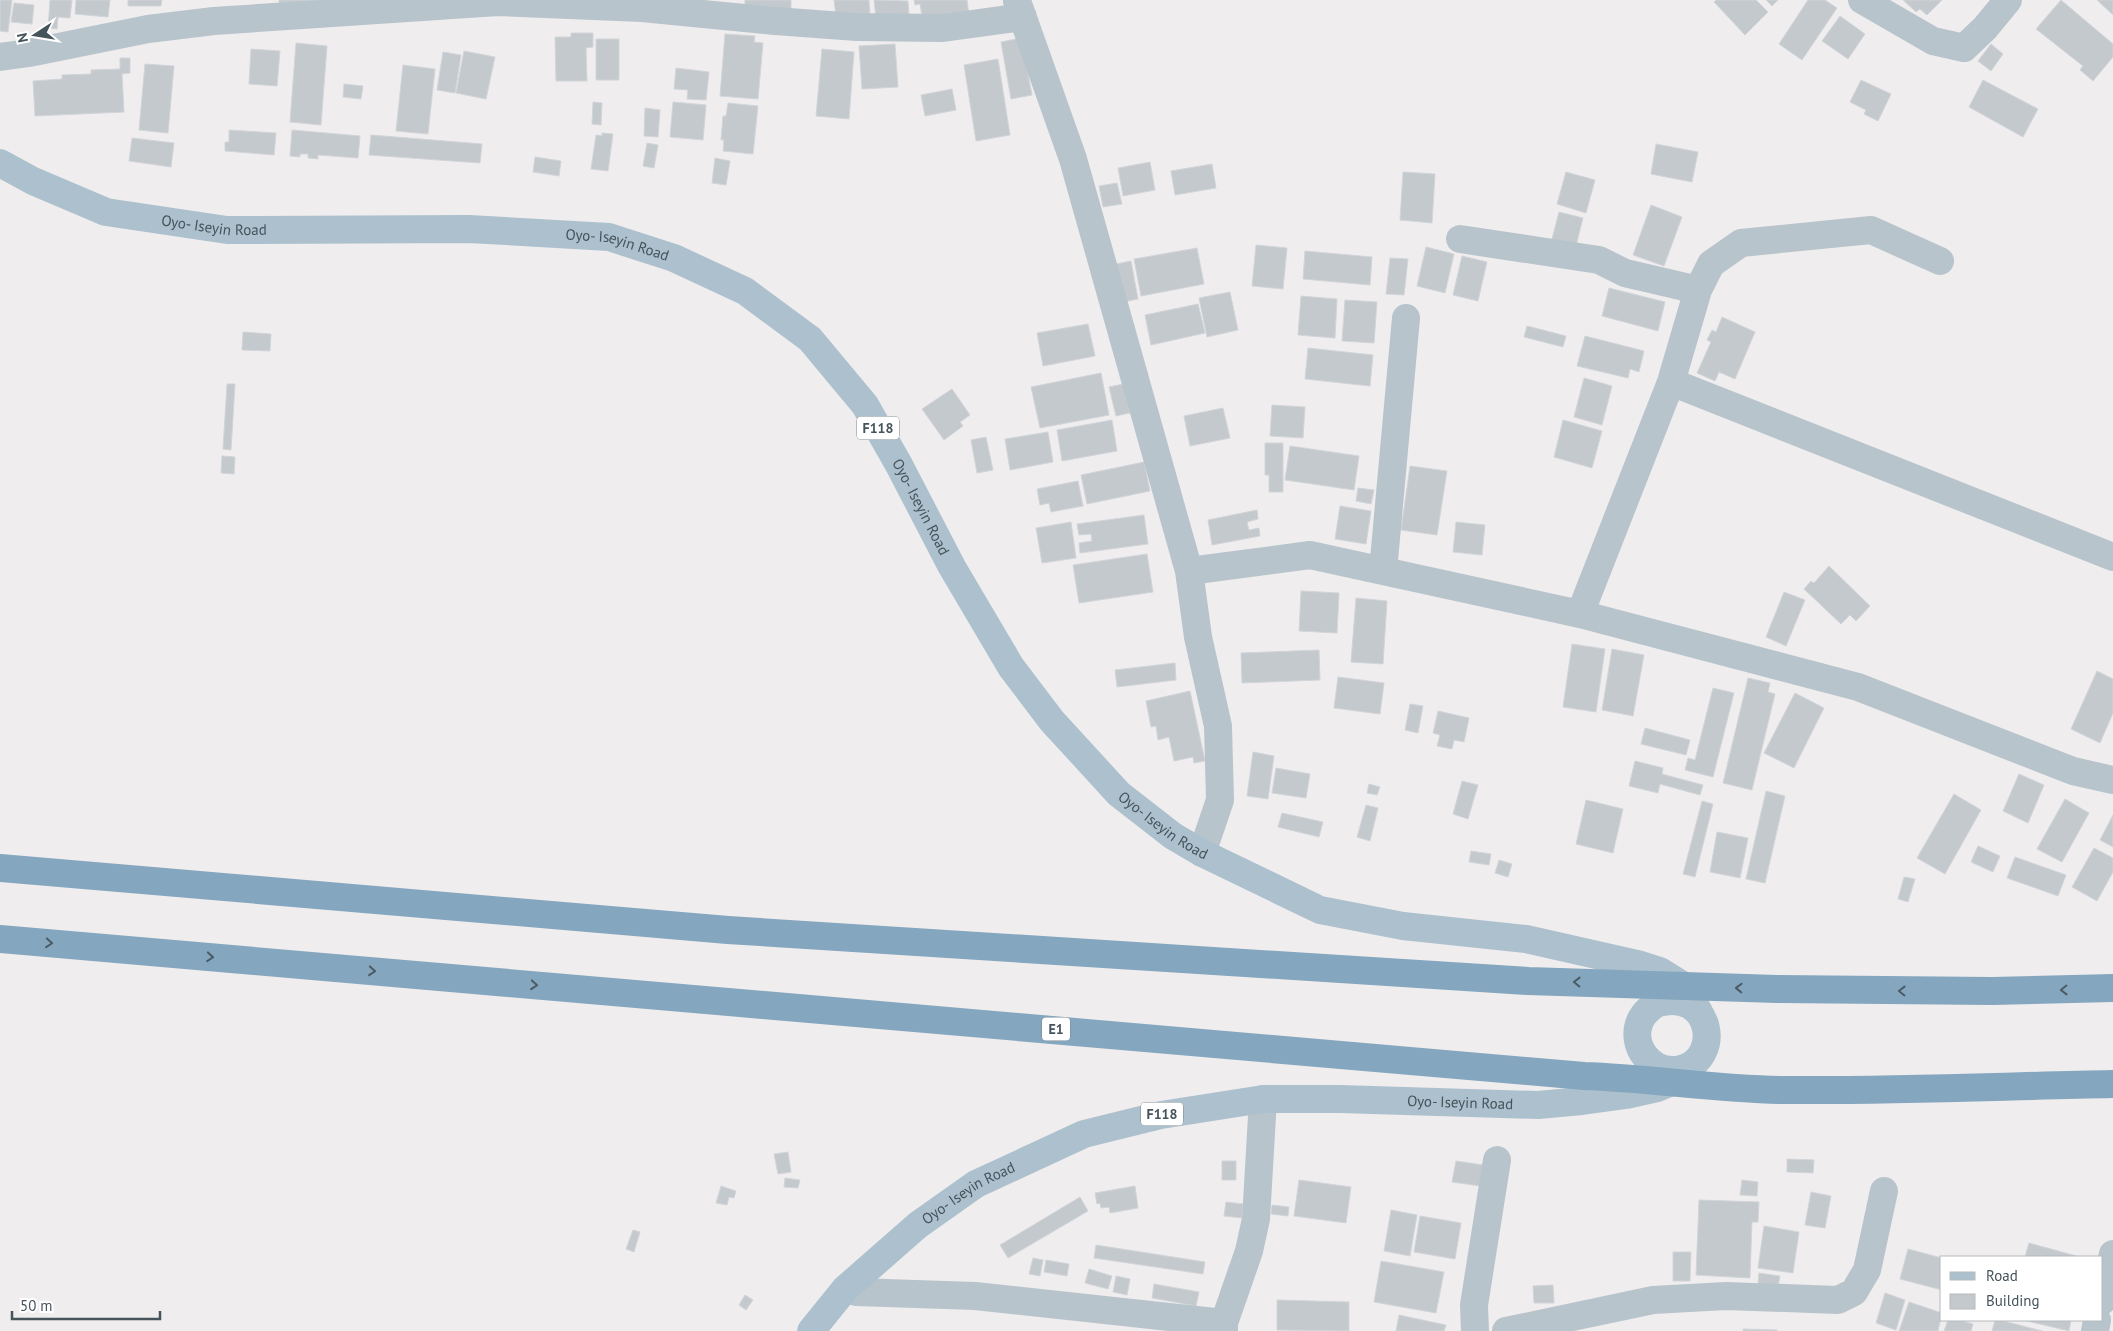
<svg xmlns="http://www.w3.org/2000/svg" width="2113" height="1331" font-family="'PT Sans',sans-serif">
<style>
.building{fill:#c4c9ce;stroke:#d1d5d9}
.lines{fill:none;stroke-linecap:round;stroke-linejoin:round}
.minor{stroke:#b8c4cb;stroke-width:28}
.major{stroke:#acc1cd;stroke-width:28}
.highway{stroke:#84a6be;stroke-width:28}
.oneway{stroke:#4b5b65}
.labels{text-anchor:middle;stroke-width:4;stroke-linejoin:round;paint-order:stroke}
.shield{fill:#fff;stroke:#7d878c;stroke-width:1}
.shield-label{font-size:14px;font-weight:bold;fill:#45535b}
.street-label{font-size:15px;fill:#45535b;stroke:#fff}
</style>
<rect width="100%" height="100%" fill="#f0edee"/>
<!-- building -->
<path class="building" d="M0,0H12L8,32L0,31Z
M50,0H72L70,18L58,17L57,29L48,28Z
M76,0H110L108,17L75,14Z
M128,0H162L161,6H128Z
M279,0H314V2L279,3Z
M745,0H791V9L745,11Z
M834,0H869L870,15L836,17Z
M874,0L908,1L909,16L876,19Z
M914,0H967L969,16L923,22L920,4L915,5Z
M1716,0H1756L1768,12L1745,35L1714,2Z
M1766,0H1778L1772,6Z
M1808,0H1825L1837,8L1802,60L1779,44Z
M1903,0H1942L1927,15L1920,9L1916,12Z
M2061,0L2113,44V57L2093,81L2080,70L2083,66L2036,29Z
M2097,0H2113V15Z
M14,3L34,5L32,24L11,22Z
M1840,16L1865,34L1848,59L1822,41Z
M571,33H593V47L586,48L587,81H556L555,37H571Z
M725,34L755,36L754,42L763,43L758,99L720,96Z
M1021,38L1032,95L1011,99L1001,42Z
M596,39H619V80H596Z
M296,43L327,46L321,125L290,122Z
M895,44L898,87L862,89L859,46Z
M1991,44L2003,54L1991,71L1978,61Z
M251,49L280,51L277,86L249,84Z
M822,49L854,52L849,119L816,116Z
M464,51L495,57L486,99L456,93Z
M443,52L461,55L455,93L437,90Z
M120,58H130V73L122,74L124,112L35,116L33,81L62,79V75L91,74V70L120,69Z
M998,59L1010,135L976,141L964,65Z
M145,64L174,66L168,133L139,130Z
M403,65L435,69L428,134L396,131Z
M676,68L709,72L706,100L687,99L688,90L674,89Z
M1861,80L1891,94L1878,121L1864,114L1866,110L1850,102Z
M1983,80L2038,109L2023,137L1969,107Z
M344,84L363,86L361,99L343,97Z
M952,89L956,110L925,116L921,95Z
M593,102L602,103L601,125L592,124Z
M673,102L706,105L703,140L670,137Z
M728,103L758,106L753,154L723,151L724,140H721L723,116H726Z
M645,108L660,110L658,137L644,136Z
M229,130L276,133L274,155L225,151V142H229Z
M292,130L360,136L358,158L318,155V159L308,158V154H300V157L290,156Z
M602,133L613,134L608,171L591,169L596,135L602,136Z
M371,135L482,144L480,163L369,155Z
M132,138L174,143L171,167L129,161Z
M647,143L658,145L654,168L643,166Z
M1656,144L1698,152L1692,182L1651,174Z
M535,157L561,161L559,176L533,172Z
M715,158L730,161L726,185L712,183Z
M1150,162L1155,190L1123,196L1118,168Z
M1212,164L1216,188L1175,195L1171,171Z
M1403,172L1435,174L1432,223L1400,220Z
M1566,172L1595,180L1586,213L1557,204Z
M1117,183L1122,204L1103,207L1099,186Z
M1651,205L1682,217L1664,266L1633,255Z
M1559,212L1583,218L1576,246L1552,239Z
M1256,245L1287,248L1283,289L1252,286Z
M1426,247L1454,254L1445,293L1417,286Z
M1197,248L1204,284L1141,296L1134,259Z
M1305,251L1372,257L1370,285L1303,279Z
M1462,256L1487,262L1478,301L1453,295Z
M1390,258L1408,259L1404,295L1386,294Z
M1131,261L1138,299L1123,302L1116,264Z
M1609,288L1665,302L1658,331L1602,316Z
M1230,292L1238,330L1207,337L1199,298Z
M1301,296L1337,299L1335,338L1298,335Z
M1345,300L1377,302L1374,343L1342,341Z
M1198,304L1205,333L1151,345L1145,315Z
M1722,317L1755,332L1735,379L1719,372L1715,381L1697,373L1711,342L1707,340L1712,330L1716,332Z
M1088,324L1095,356L1043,366L1037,333Z
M1527,326L1566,336L1563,347L1524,337Z
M243,332L271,334L270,351L242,350Z
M1585,336L1644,351L1639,372L1630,369L1628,378L1577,366Z
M1308,348L1373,355L1370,386L1305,379Z
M1101,373L1109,415L1040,428L1031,387Z
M1584,378L1612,386L1602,425L1574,417Z
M227,384H235L231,450L223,449Z
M1123,384L1130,413L1116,416L1109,387Z
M952,389L970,415L960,422L963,426L944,440L922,409Z
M1272,405L1305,407L1303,438L1270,436Z
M1223,408L1230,438L1190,446L1184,416Z
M1112,420L1117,451L1062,461L1057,430Z
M1563,420L1602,431L1592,468L1554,457Z
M1048,432L1053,462L1010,470L1005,439Z
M986,437L993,470L977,473L971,440Z
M1265,443H1283V492H1269V475H1265Z
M1290,446L1359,456L1354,490L1285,480Z
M222,456L235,457L234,474L221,473Z
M1144,462L1150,491L1087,504L1081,475Z
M1410,466L1447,471L1437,535L1401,530Z
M1078,481L1083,506L1051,512L1049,503L1040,505L1037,489Z
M1358,488L1374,490L1371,504L1356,501Z
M1340,506L1371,511L1366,544L1335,539Z
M1257,510L1258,519L1247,522L1249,530L1259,528L1260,536L1212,545L1208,520Z
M1144,515L1148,544L1080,553L1079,543L1092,541L1091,534L1079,535L1077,524Z
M1071,522L1076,558L1042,563L1036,528Z
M1456,522L1485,525L1482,555L1453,552Z
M1147,554L1153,592L1079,603L1073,565Z
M1829,566L1870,606L1856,621L1850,615L1841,624L1804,589L1811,581L1814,583Z
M1301,591L1339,593L1337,633L1299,631Z
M1784,592L1805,600L1786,646L1766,637Z
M1356,598L1387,601L1383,664L1351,662Z
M1572,644L1605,649L1596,712L1563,707Z
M1612,649L1644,655L1633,716L1602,710Z
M1319,650L1320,680L1242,683L1241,653Z
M1175,663L1176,680L1117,687L1115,670Z
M2097,671L2113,679V713L2100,743L2071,729Z
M1338,677L1384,683L1380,714L1334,708Z
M1748,678L1770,683L1768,692L1775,694L1752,790L1723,783Z
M1713,688L1734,693L1713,777L1685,770L1688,758L1695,760Z
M1190,691L1205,761L1194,763L1193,757L1174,761L1169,737L1158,740L1156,726L1151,727L1146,701Z
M1795,693L1824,708L1794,768L1764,753Z
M1410,704L1423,706L1418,733L1405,730Z
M1438,711L1469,718L1464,742L1454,740L1452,749L1437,746L1440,735L1433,733Z
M1645,728L1690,740L1686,755L1641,744Z
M1253,752L1274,756L1268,799L1247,796Z
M1635,761L1663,768L1662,774L1703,785L1700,795L1660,784L1658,793L1629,786Z
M1276,768L1310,774L1306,798L1272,793Z
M2019,774L2044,785L2028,823L2003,811Z
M1462,781L1478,785L1468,819L1453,814Z
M1369,784L1380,787L1377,795L1367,793Z
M1766,791L1785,796L1765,883L1746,879Z
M1954,794L1981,810L1945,874L1917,858Z
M2065,799L2089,813L2062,862L2037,849Z
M1586,800L1623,809L1613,853L1576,844Z
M1702,801L1713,804L1695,877L1683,874Z
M1366,805L1378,808L1370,841L1357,837Z
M1282,813L1323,822L1319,837L1278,827Z
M2113,815V847L2100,840Z
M1717,832L1748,838L1740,878L1710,872Z
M1978,846L2000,856L1993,872L1971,862Z
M2094,848L2113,858V872L2097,901L2072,887Z
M1471,851L1491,854L1489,865L1469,862Z
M2015,857L2066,875L2058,896L2007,878Z
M1499,860L1512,864L1508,877L1495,873Z
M1904,877L1915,879L1908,902L1898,899Z
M788,1152L791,1172L778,1174L774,1154Z
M1787,1159L1814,1160L1813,1173L1787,1172Z
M1222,1161H1236V1180H1222Z
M1456,1161L1483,1165L1480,1186L1452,1182Z
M785,1178L800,1180L798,1188L784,1187Z
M1299,1180L1351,1187L1346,1223L1294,1216Z
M1742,1180L1758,1182L1757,1196L1740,1195Z
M721,1186L736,1191L734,1198L729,1197L727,1205L716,1203Z
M1135,1186L1138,1208L1110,1213L1109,1207L1101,1208L1100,1203L1097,1204L1095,1193Z
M1811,1192L1831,1196L1825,1228L1805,1225Z
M1080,1197L1088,1211L1008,1258L1000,1245Z
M1699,1200L1759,1202L1758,1222H1752L1750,1278L1696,1275Z
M1226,1202L1243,1204L1242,1218L1224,1216Z
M1272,1205L1289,1207L1288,1216L1271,1214Z
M1391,1210L1417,1215L1410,1256L1384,1251Z
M1420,1216L1461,1223L1455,1259L1414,1252Z
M1764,1226L1799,1232L1793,1273L1758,1268Z
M633,1230L640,1232L634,1252L626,1249Z
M2029,1243L2080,1257H2025Z
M1096,1245L1205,1262L1203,1274L1094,1258Z
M1908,1249L1942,1258V1290L1900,1279Z
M1673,1252H1691L1690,1281H1673Z
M1033,1258L1043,1260L1040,1276L1029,1274Z
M1046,1260L1069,1264L1067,1276L1044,1272Z
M1381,1261L1444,1272L1436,1313L1374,1302Z
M1089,1269L1112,1276L1108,1289L1085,1283Z
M1759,1273L1780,1276L1778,1287L1758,1284Z
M1116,1276L1130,1279L1127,1295L1113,1292Z
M1154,1284L1199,1292L1196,1306L1152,1298Z
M1553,1285L1554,1303H1534L1533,1286Z
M1885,1293L1905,1300L1896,1330L1876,1323Z
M745,1295L753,1300L746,1310L739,1305Z
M1277,1300L1349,1302V1331L1277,1330Z
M1909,1302L1942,1313L1938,1331H1899Z
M1399,1315L1446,1325L1444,1331H1396Z
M1948,1320H1960L1973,1324L1971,1331H1944Z
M1995,1320H2000L2042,1331H1992Z
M2023,1320H2071L2069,1331Z
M1743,1329L1777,1330V1331H1743Z"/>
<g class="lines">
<!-- minor -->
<path class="minor" d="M1862,0L1933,41L1964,48L1985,28L2008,0
M1017,1L1073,159L1189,571L1198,637L1218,726L1220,800L1202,853
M0,57L29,53L148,29L214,21L498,2L642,8L775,21L857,27L943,28L1023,17
M1460,239L1599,260L1625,273L1698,290
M1671,382L2113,557
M1189,571L1310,555L1580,614L1858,687L2073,771L2113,780
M1383,571L1406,318
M1580,614L1671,382L1698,290L1711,264L1741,243L1871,230L1940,261
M856,1292L975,1296L1224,1323
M2102,1301L2113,1254
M1224,1331V1323L1249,1251L1256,1219L1263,1099
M1475,1331L1474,1305L1497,1160
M1506,1331L1653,1300L1726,1296L1838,1300L1854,1292L1867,1270L1884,1191
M2095,1331L2097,1320"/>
<!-- major -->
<g class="major">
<path id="s1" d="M0,163L33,181L106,212L227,230L469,229L609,237L674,258L745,291L810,339L865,405L899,465L952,567L1011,667L1052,721L1119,794L1173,836L1202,853L1320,910L1403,926L1526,939L1641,965L1660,971L1684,986L1699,1012"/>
<path d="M1658,1003C1712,988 1723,1059 1681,1069C1652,1076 1628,1045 1641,1019C1649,1004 1671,995 1684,986"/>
<path id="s2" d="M811,1331L845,1289L918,1225L976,1184L1084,1134L1161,1115L1263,1099H1340L1538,1105L1582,1101L1626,1095L1657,1088L1669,1083L1693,1064"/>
</g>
<!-- highway -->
<path class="highway" d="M0,868L728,930L1528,981L1777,989L1992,991L2113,988
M0,939L1584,1076C1652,1078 1720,1090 1788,1090C1896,1091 2005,1086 2113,1084"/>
</g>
<!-- one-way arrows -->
<defs><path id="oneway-chevron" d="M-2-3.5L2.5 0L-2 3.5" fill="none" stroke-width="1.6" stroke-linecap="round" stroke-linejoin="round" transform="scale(1.25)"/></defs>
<g class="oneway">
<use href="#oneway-chevron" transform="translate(49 943) rotate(5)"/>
<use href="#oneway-chevron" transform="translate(210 957) rotate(5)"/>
<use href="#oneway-chevron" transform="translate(372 971) rotate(5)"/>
<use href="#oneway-chevron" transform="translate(1577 982) rotate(-179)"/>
<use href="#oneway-chevron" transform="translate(534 985) rotate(5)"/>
<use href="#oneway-chevron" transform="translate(1739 988) rotate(-178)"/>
<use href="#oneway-chevron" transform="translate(2064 990) rotate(179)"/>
<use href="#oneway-chevron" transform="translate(1902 991) rotate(-179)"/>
</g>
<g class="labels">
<!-- shield labels -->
<g class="shield">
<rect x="857" y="416.5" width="42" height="23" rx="4"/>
<rect x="1042" y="1017.5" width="28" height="23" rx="4"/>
<rect x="1141" y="1102.5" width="42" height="23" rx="4"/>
</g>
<g class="shield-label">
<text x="878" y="433">F118</text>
<text x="1056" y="1034">E1</text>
<text x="1162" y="1119">F118</text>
</g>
<!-- street labels -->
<g class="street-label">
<text dy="5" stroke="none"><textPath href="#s1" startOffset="226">Oyo- Iseyin Road</textPath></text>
<text dy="5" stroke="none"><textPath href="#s1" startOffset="631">Oyo- Iseyin Road</textPath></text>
<text dy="5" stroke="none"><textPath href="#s1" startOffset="1051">Oyo- Iseyin Road</textPath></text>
<text dy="5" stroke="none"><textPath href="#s1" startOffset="1456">Oyo- Iseyin Road</textPath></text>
<text dy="5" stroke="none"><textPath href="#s2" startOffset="721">Oyo- Iseyin Road</textPath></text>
<text dy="5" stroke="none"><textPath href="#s2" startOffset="211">Oyo- Iseyin Road</textPath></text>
</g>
</g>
<!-- legend -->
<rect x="1940" y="1256" width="162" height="65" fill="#ffffff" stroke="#b5babd"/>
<rect x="1950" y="1272" width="25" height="8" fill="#acc1cd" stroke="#b5babd"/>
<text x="1986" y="1281" font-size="15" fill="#45535b">Road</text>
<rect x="1950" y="1294" width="25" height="15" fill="#c4c9ce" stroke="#b5babd"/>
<text x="1986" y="1306" font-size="15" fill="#45535b">Building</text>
<!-- north arrow -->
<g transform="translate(35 35) rotate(258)" stroke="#ffffff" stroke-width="4" paint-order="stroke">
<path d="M0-4L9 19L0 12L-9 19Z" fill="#45535b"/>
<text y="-8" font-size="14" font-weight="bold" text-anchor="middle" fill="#45535b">N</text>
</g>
<!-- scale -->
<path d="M12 1311v8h148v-8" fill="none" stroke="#45535b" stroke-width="2.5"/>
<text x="20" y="1311" font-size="15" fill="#45535b" stroke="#ffffff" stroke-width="4" paint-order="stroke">50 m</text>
</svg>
